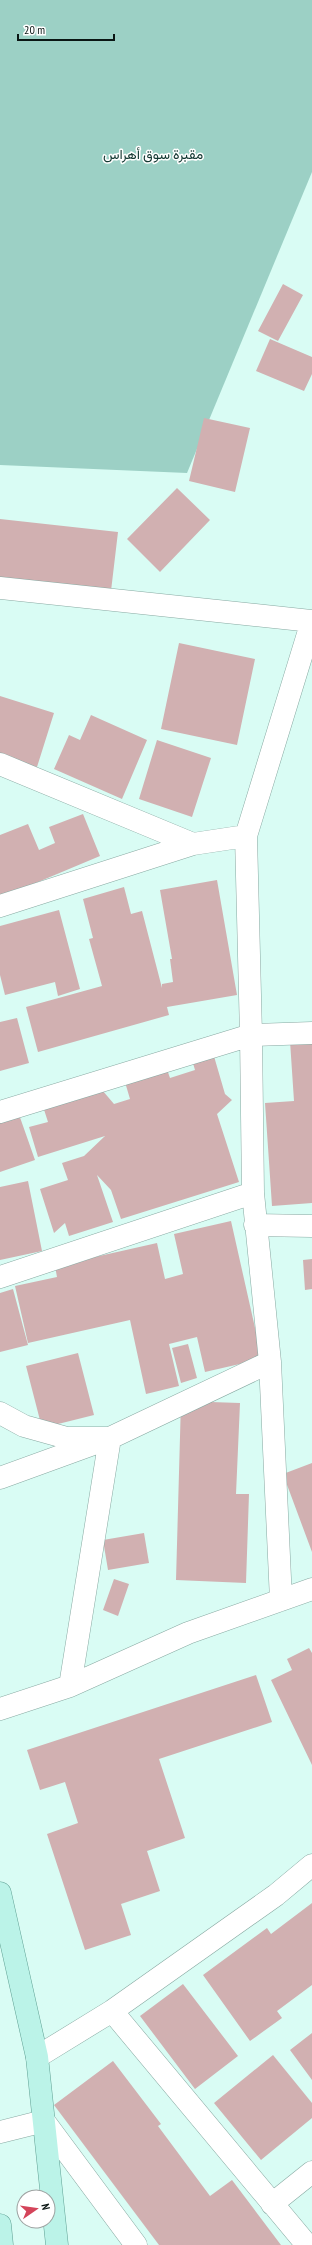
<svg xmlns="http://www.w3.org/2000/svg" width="312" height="2245" font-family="'PT Sans Narrow',Vazirmatn,sans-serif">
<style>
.green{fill:#9cd0c5}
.building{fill:#d1b0b1}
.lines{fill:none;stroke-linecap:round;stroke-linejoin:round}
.minor-casing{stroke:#88a9a2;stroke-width:23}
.primary-casing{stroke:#5fa093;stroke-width:23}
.minor{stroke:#fff;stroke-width:22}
.primary{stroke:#bbf3e8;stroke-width:22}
.labels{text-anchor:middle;stroke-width:3;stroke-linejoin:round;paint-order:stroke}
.park-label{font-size:14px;fill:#123731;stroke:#fff}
</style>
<rect width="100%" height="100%" fill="#d9fcf4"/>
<!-- green -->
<path class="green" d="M0,0H312V172L187,473L0,465Z"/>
<!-- building -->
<path class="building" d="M283,284L303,295L278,341L258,331Z
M270,339L312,357V374L304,391L256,371Z
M204,418L250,428L235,492L189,481Z
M177,488L210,520L160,572L127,539Z
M0,519L118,532L111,591L0,579Z
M179,643L255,659L237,745L161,729Z
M0,696L54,713L37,767L0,756Z
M91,715L147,740L122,799L54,769L69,735L80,740Z
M157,740L211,758L192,817L139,799Z
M83,814L100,856L0,898V835L28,824L39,850L55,843L49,827Z
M217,880L237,995L167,1007L169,1015L38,1052L26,1007L102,986L89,939L93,938L83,899L124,887L131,914L142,911L162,988V984L173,982L170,959H172L160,890Z
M59,910L80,989L58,996L55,982L5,995L0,975V926Z
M17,1018L29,1063L0,1071V1022Z
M312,1040V1203L272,1206L265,1103L294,1101L290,1041Z
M211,1046L225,1094L232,1100L217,1114L239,1182L121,1219L111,1190L97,1175L113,1222L69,1236L65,1223L54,1233L40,1189L68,1180L62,1163L84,1156L105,1136L38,1157L29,1127L48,1122L39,1094L91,1077L114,1104L130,1099L122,1072L163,1058L170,1078L195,1070L190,1053Z
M16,1106L35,1160L0,1172V1112Z
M28,1181L42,1251L0,1260V1187Z
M231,1221L262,1359L205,1372L197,1337L169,1344L179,1386L146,1394L130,1320L28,1343L15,1286L57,1277L55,1266L157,1243L165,1279L183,1274L174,1234Z
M312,1259V1289L305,1290L303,1260Z
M13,1289L28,1345L0,1352V1293Z
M188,1344L197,1378L181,1383L172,1348Z
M78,1353L94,1415L42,1428L26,1366Z
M181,1401L240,1403L236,1494H249L246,1583L176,1580Z
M312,1463V1552L283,1474Z
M144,1533L149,1563L108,1570L103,1540Z
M114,1579L129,1584L118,1616L103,1610Z
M309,1648L312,1653V1765L271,1680L292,1670L287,1659Z
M256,1675L272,1722L159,1759L185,1838L147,1851L160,1891L121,1904L131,1935L85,1950L47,1834L78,1823L65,1782L40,1790L27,1750Z
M312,1903V1985L277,2011L282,2018L250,2041L203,1975L267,1928L271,1934Z
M183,1984L238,2056L195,2089L140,2016Z
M312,2033V2080L290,2050Z
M273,2055L312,2103V2118L261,2160L214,2103Z
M113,2061L161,2124L158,2126L210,2196L232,2180L281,2245H159L54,2105Z"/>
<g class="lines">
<!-- minor casing -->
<g class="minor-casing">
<path id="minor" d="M0,588L312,621
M0,764L193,844L246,836
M0,906L193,844
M0,1112L251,1035L312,1033
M255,1225L312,1226
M0,1277L253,1193
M0,1413L24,1426L67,1438H110L70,1686
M0,1478L110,1438L270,1362
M281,1600L270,1362L253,1193L251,1035L246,836L312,621
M0,1709L70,1686L188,1633L312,1589
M112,2011L307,2245
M37,2057L112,2011L276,1895L312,1865
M0,2132L44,2121L136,2245
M272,2204L312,2172"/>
</g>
<!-- primary casing -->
<g class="primary-casing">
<path id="primary" d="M0,1893L37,2057L57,2245
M0,2225L2,2245"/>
</g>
<!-- minor -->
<use href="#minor" class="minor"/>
<!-- primary -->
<use href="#primary" class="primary"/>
</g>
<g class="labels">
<!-- park labels -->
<g class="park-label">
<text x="153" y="159">مقبرة سوق أهراس</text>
</g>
</g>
<!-- north arrow -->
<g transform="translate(36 2209) rotate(77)"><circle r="19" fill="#ffffff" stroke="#9da2a1"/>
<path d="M0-3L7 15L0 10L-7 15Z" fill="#d4445a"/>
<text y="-6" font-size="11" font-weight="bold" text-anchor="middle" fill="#0a1614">N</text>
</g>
<!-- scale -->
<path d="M18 34v6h96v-6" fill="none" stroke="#0a1614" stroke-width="2"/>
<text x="24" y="34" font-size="12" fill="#0a1614" stroke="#ffffff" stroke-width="3" paint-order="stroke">20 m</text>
</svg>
